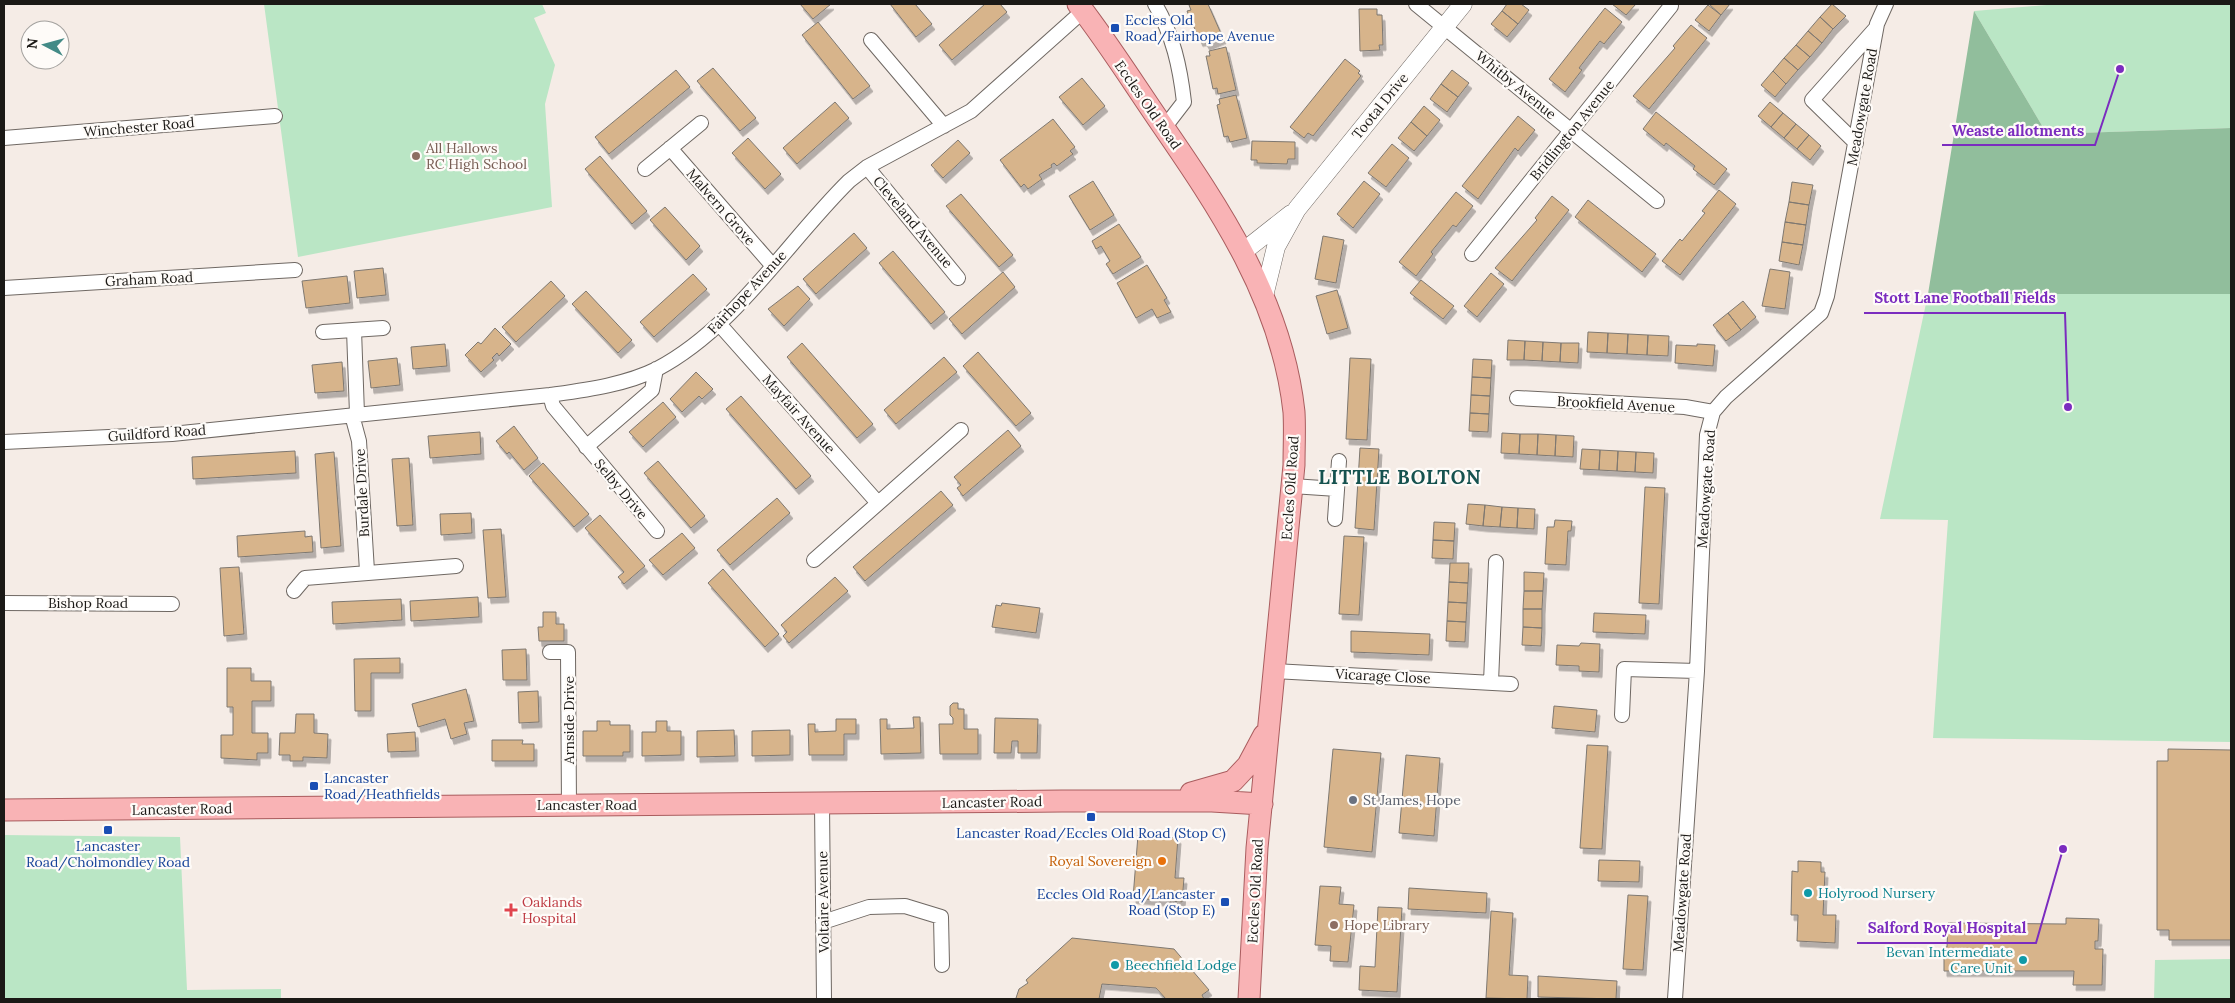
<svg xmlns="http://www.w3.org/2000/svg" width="2235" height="1003" font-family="Lora,serif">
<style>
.green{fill:#bae6c5}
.forest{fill:#91be9c}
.building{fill:#d7b48b;stroke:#7e7871;filter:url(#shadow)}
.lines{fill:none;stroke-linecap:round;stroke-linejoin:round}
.minor-casing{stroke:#6f6863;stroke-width:16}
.tertiary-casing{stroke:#6f6863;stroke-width:19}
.primary-casing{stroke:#a95c5e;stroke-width:23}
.minor{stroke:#fff;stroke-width:14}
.tertiary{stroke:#fff;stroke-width:18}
.primary{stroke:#f9b3b5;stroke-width:21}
.transit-dot{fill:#1a4fb4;stroke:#fefbf8;stroke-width:2}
.education-dot{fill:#8d6e63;stroke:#fefbf8;stroke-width:2}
.worship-dot{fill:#6b7280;stroke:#fefbf8;stroke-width:2}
.food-dot{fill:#e8710a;stroke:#fefbf8;stroke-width:2}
.culture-dot{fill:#0f9aa8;stroke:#fefbf8;stroke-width:2}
.health-dot{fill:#e0444e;stroke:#fefbf8;stroke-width:2}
.labels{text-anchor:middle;stroke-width:4.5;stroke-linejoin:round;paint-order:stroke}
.transit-label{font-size:14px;fill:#164399;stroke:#fefbf8;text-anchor:start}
.street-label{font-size:14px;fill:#1b1916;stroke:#fefbf8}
.education-label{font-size:14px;fill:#785e54;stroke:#fefbf8;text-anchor:start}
.worship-label{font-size:14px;fill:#5b616d;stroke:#fefbf8;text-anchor:start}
.food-label{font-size:14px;fill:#c56008;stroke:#fefbf8;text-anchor:end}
.culture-label{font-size:14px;fill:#0d838f;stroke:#fefbf8;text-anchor:start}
.health-label{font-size:14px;fill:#be3a42;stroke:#fefbf8;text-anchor:start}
.district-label{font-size:19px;font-weight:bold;letter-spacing:1px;fill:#16524f;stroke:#fefbf8}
.leader{fill:none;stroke:#7b2cbf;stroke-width:2}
.callout-dot{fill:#7b2cbf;stroke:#fefbf8;stroke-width:2}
.callout-label{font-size:15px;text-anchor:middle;font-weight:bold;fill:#7b2cbf;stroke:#fefbf8;stroke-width:4.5;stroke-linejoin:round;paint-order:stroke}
</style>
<defs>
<filter id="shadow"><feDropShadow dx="3" dy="5.5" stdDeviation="0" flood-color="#0004"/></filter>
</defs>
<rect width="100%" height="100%" fill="#f5ece6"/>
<!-- green -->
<path class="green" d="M264,4H542L546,13L534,18L555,65L545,104L552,207L298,257Z
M2058,4H2231V128L2047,134L1974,11Z
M1928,294H2231V742L1933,738L1948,520L1880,519Z
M4,835L180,837L187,990L281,989V999H4Z
M2231,959V999H2154L2155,960Z"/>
<!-- forest -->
<path class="forest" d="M1974,11L2047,134L2231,128V294H1928Z"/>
<!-- building -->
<path class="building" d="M800,4H831L813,19Z
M890,4H915L932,24L916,37Z
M985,4H1000L1007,12L952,60L939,45Z
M1192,4H1208L1223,38L1207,45L1204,40L1200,41L1187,11L1191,10L1189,5Z
M1507,4H1521L1529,10L1518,24L1502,11Z
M1612,4H1636L1626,15Z
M1709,4H1730L1721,15Z
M1832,4L1846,16L1833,29L1820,17Z
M1708,5L1721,15L1709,31L1695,20Z
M1605,8L1622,22L1604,44L1600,41L1579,68L1582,70L1565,92L1549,79Z
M1359,9H1377V15H1382L1383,45H1379L1380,50L1360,51Z
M1502,11L1518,24L1507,37L1491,24Z
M1820,17L1833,29L1822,43L1808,31Z
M818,22L870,86L853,99L802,35Z
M1691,25L1707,38L1649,109L1633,96L1675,48L1673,46Z
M1808,31L1822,43L1810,57L1796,45Z
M1796,45L1810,57L1798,70L1784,58Z
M1226,47L1236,90L1218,94L1217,88L1213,89L1206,56H1210L1209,51Z
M1784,58L1798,70L1786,84L1773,71Z
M1345,59L1360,71L1358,73L1361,76L1313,136L1308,133L1304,138L1290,127Z
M713,68L756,118L740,131L697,81Z
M676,70L690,87L609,154L595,137Z
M1452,70L1469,83L1458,97L1441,84Z
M1773,71L1786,84L1775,97L1761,85Z
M1082,78L1105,106L1083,125L1059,97Z
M1441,84L1458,97L1447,112L1430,99Z
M1236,95L1247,138L1230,142L1228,136L1224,137L1217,105L1220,104L1219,99Z
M835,102L849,118L797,164L783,148Z
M1770,102L1783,113L1771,127L1758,116Z
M1424,106L1440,120L1427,136L1411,122Z
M1656,112L1727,169L1714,185L1693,169L1695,166L1666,143L1664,146L1643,129Z
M1783,113L1796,124L1784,138L1771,127Z
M1518,116L1535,130L1518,151L1515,148L1478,199L1462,186Z
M1053,119L1075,147L1070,151L1073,154L1057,166L1054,163L1051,165L1052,167L1039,175L1042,179L1028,189L1024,184L1021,187L1000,160Z
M1411,122L1427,136L1414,151L1398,138Z
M1796,124L1809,135L1797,149L1784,138Z
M1809,135L1821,146L1810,160L1797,149Z
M748,138L781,174L765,189L732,153Z
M958,140L970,153L943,178L931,165Z
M1252,141L1295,142V159H1288L1287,164L1257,163V160H1251Z
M1392,144L1409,158L1386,187L1368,173Z
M600,156L647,211L632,224L585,169Z
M1093,181L1114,215L1090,230L1069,196Z
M1364,181L1380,194L1353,228L1337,214Z
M1792,182L1813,185L1809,205L1789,202Z
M1719,190L1736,204L1680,275L1662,261L1680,239L1682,241L1705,213L1702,211Z
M1456,192L1473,206L1456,227L1453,225L1431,252L1433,254L1416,276L1399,262Z
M961,194L1013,255L999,267L946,206Z
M1552,196L1569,210L1512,281L1495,268L1537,220L1535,218Z
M1588,200L1656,254L1642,272L1575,217Z
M1789,202L1809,205L1806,225L1785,222Z
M665,207L700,246L686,260L650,220Z
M1785,222L1806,225L1803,245L1782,242Z
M1119,224L1141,257L1113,274L1106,264L1110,261L1101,246L1096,249L1092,241Z
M854,233L867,248L816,294L803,279Z
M1323,236L1344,240L1336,283L1315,279Z
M1782,242L1803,245L1799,265L1779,261Z
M893,251L945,312L931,324L879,263Z
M1147,265L1167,298L1164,300L1171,312L1157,318L1152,309L1136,318L1117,283Z
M383,268L386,295L357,298L354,271Z
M1770,269L1790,272L1785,309L1762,306Z
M1003,272L1015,287L962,334L949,319Z
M1491,273L1504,284L1477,317L1464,306Z
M693,274L707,289L654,337L640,322Z
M347,276L350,303L306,308L302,281Z
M1421,280L1454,306L1443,319L1410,293Z
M551,281L565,296L516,342L502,327Z
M798,286L810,299L784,326L768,309Z
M1337,290L1348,328L1327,334L1316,296Z
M586,291L632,340L618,353L572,304Z
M1743,301L1756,317L1741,330L1728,313Z
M1728,313L1741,330L1726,341L1713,325Z
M495,328L511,344L499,356L497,353L492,358L494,360L481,372L465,355L478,342L481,344Z
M1588,332L1608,333L1607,353L1587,352Z
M1608,333L1628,334L1627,354L1607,353Z
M1628,334L1648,335L1647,355L1627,354Z
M1648,335L1669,336L1668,356L1647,355Z
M1508,340L1525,341L1524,360H1507Z
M1525,341L1543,342L1542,361L1524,360Z
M1543,342L1561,343L1560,362L1542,361Z
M802,343L873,424L857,438L787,357Z
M1561,343H1579L1578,363L1560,362Z
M445,344L447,366L413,369L411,347Z
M1697,344L1715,345L1713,366L1675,363L1676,345L1697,346Z
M978,352L1031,413L1016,426L963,366Z
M944,357L957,372L896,424L884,410Z
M397,358L400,385L371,388L368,361Z
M1350,358L1371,359L1367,440L1346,439Z
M1473,359L1492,360L1491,378L1472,377Z
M342,362L344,391L315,393L312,365Z
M696,372L713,389L702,399L699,396L682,412L670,399Z
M1472,377L1491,378L1490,396L1471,395Z
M1471,395L1490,396L1489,414L1470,413Z
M741,396L811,476L796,489L726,409Z
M663,402L676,417L643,447L629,432Z
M1470,413L1489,414L1488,432L1469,431Z
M514,426L538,458L524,470L509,452L507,454L496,441Z
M1008,430L1021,446L963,496L957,488L961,485L954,477Z
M480,432L481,454L430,458L428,436Z
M1502,433L1520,434L1519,454L1501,453Z
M1520,434H1538L1537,455L1519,454Z
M1538,434L1556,435L1555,456L1537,455Z
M1556,435L1574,436L1573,457L1555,456Z
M1360,448L1379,449L1374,530L1355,528Z
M1582,449L1600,450L1599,470L1580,469Z
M1600,450L1618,451L1617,471L1599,470Z
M295,451L296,473L193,479L192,457Z
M1618,451L1636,452L1635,472L1617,471Z
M334,452L341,546L321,548L315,454Z
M1636,452L1654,453L1653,473L1635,472Z
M409,458L413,525L397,526L392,459Z
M658,461L705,516L691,528L644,473Z
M543,463L589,514L574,527L529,476Z
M1645,487L1665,488L1659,604L1639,603Z
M941,491L953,505L865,581L853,567Z
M777,498L790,513L730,565L717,550Z
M1468,504L1485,505L1483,526L1466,524Z
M1485,505L1502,507L1500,527L1483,526Z
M1502,507L1518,508L1517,528L1500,527Z
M1518,508L1535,509L1534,529L1517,528Z
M471,513L472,533L441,535L440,514Z
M600,515L645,566L624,584L618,577L624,572L585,528Z
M1555,520L1572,521L1571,531H1568L1566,565L1545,564L1547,527H1554Z
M1434,522L1455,523L1454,541L1433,540Z
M501,529L506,597L488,598L483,530Z
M305,531V537L312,536L313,552L238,557L237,536Z
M682,533L695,548L663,575L649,560Z
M1344,536L1364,537L1359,615L1339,614Z
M1433,540L1454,541L1453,559L1432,558Z
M1450,563H1469L1468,583L1449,582Z
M239,567L244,634L224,636L220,568Z
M723,569L779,634L765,647L708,583Z
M1524,572L1544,573L1543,591H1524Z
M835,577L848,591L789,643L783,636L787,632L781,625Z
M1449,582L1468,583L1467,603L1448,602Z
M1524,591H1543L1542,609H1523Z
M478,597L479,617L411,621L410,601Z
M401,599L402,620L333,624L332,602Z
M1448,602L1467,603L1466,622L1447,621Z
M1002,603L1040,608L1036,633L992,627L996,605L1001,606Z
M1523,609H1542V628L1523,627Z
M543,612H556V624H564V641H539L538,627H543Z
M1594,613L1646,615L1645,634L1593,632Z
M1447,621L1466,622L1465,642L1446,641Z
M1523,627L1542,628L1541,646L1522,645Z
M1351,631L1430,634L1429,655L1351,652Z
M1581,643L1600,644L1599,672L1579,671V666L1556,665L1557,645L1579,646Z
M526,649L527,680H503L502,650Z
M400,658V673H371V711H355L354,659Z
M227,668H251V681H271V701H252V733H268V753H257V760L221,758V735H233V707H227Z
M466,689L474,721L464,723L467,734L451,739L445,719L418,727L412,704Z
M538,691L539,722L519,723L518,692Z
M953,703H958V709H964V729H978V754H940L939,724H953V718L950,715V706Z
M1554,706L1597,710L1595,732L1552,728Z
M296,714H314V733L328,734L327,758L303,757V761H290V755H279L280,733H295Z
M913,717H920L921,753L881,754L880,719H887V729L914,728Z
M995,718L1038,719L1037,753H1018V741H1012L1011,753H994Z
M836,719H856V734H844V755H809L808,724H815V732L836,731Z
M597,721H610V725H630V752H623V756H583V731H597Z
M656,721H667V731H681V755L642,756V732H656Z
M734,730L735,756L697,757V731Z
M790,730V755L752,756V731Z
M415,732L416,751L388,752L387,734Z
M492,740H523L522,744H534V761H492Z
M1587,745L1608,746L1602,849L1580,848Z
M1333,749L1381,753L1372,852L1324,847Z
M2168,749L2231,750V940H2169V930H2157V761H2168Z
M1406,755L1440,758L1434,836L1399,833Z
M1138,835L1178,838L1175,878H1184L1182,902L1133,898Z
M1599,860L1640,861L1639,882L1598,881Z
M1798,861L1821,862V872H1825L1823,915H1836L1835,943L1797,941L1798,915H1791L1792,871L1798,872Z
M1320,886L1341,887L1339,904L1354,905L1348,962L1330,961L1331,946L1315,945Z
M1409,888L1487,893L1486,913L1408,909Z
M1628,895L1648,896L1643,970L1623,969Z
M1378,907L1402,908L1397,992L1359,990L1360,966L1375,967Z
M1491,911L1513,913L1509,975L1528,976L1527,999L1486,998Z
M2066,918L2099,919L2098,941H2095V949H2103L2102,985H2073L2074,971H1944V947H1947L1948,923L2066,924Z
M1072,938L1174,949L1209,990L1202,995L1204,999H1166L1156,988L1102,984L1099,999H1018L1016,998L1019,989L1028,983L1026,980Z
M1538,976L1617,981L1616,999L1538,997Z"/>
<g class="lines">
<!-- minor casing -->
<g class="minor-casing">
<path id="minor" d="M1155,4C1173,35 1180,67 1184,102L1164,128
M1416,4L1657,201
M871,40L944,126
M4,138L275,116
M1856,143L1812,100L1876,28
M670,148L772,265
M867,167L958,278
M645,169L701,123
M1472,254L1671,6
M4,288L295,270
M720,325L878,503
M354,330L357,414
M323,332L383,328
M550,395L553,406L657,531
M1517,398L1685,407L1713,412
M352,415L359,441L367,571
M4,442L172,434L550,395C585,390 625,385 657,369C735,328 787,242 849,181L867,167L971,111L1083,11
M586,447L652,390L656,369
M1292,486L1337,489
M1335,519L1339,461
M814,560L961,430
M294,591L305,578L456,566
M4,603L172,604
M550,652H568L569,806
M1274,671L1511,684
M1491,682L1496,562
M1622,715L1624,669L1697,671
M822,804L824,999
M823,922L869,907L905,906L941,917L942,965
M1675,999L1697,671L1707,435L1713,412L1726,397L1821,313L1827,296L1877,24L1886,4"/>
</g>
<!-- tertiary casing -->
<g class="tertiary-casing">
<path id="tertiary" d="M1244,251L1291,214
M1264,296L1276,247L1297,209L1463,4"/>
</g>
<!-- primary casing -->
<g class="primary-casing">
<path id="primary" d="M1078,4C1106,40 1132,81 1158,119C1220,209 1282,300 1294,412C1295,429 1294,448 1294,465L1257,848L1249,999
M1191,793L1233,781L1248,765L1264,735
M4,810L1062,801H1212L1262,804"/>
</g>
<!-- minor -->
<use href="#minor" class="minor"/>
<!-- tertiary -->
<use href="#tertiary" class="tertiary"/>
<!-- primary -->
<use href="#primary" class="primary"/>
</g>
<!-- markers -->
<g class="transit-dot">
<rect x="1110" y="23" width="10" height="10" rx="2.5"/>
<rect x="309" y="781" width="10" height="10" rx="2.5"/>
<rect x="1086" y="812" width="10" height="10" rx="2.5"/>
<rect x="103" y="825" width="10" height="10" rx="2.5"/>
<rect x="1220" y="897" width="10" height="10" rx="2.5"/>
</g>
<g class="education-dot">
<circle cx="416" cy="156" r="5"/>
<circle cx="1334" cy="925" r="5"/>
</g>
<circle class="worship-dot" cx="1353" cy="800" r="5"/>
<circle class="food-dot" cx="1162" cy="861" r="5"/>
<g class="culture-dot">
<circle cx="1808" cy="893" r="5"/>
<circle cx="2023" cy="960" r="5"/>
<circle cx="1115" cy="965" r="5"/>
</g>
<path class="health-dot" d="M508.5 902.5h5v5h5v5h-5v5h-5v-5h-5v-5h5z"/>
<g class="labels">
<!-- transit labels -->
<g class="transit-label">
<text x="1125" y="25">Eccles Old<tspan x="1125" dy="16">Road/Fairhope Avenue</tspan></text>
<text x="324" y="783">Lancaster<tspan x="324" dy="16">Road/Heathfields</tspan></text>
<text x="1091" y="838" text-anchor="middle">Lancaster Road/Eccles Old Road (Stop C)</text>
<text x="108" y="851" text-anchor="middle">Lancaster<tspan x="108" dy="16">Road/Cholmondley Road</tspan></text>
<text x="1215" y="899" text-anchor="end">Eccles Old Road/Lancaster<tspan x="1215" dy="16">Road (Stop E)</tspan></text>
</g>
<!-- street labels -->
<g class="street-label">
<text transform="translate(1516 85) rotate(39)" y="5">Whitby Avenue</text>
<text transform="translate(1148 105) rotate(55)" y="5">Eccles Old Road</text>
<text transform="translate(1380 106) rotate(-51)" y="5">Tootal Drive</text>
<text transform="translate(1862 107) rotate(-80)" y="5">Meadowgate Road</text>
<text transform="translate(139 127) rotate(-5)" y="5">Winchester Road</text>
<text transform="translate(1572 130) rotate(-51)" y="5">Bridlington Avenue</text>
<text transform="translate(721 207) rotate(49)" y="5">Malvern Grove</text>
<text transform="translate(913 222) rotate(50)" y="5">Cleveland Avenue</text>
<text transform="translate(149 279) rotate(-3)" y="5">Graham Road</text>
<text transform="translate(747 292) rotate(-47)" y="5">Fairhope Avenue</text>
<text transform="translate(1616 404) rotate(3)" y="5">Brookfield Avenue</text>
<text transform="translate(799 414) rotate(48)" y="5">Mayfair Avenue</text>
<text transform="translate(157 433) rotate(-4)" y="5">Guildford Road</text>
<text transform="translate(1290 488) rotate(-86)" y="5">Eccles Old Road</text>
<text transform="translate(621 489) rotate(50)" y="5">Selby Drive</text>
<text transform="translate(1706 489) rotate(-86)" y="5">Meadowgate Road</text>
<text transform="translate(362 493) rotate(-93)" y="5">Burdale Drive</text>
<text x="88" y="608">Bishop Road</text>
<text transform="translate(1383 676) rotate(3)" y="5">Vicarage Close</text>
<text transform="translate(569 720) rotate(-90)" y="5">Arnside Drive</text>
<text transform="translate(992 802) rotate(-1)" y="5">Lancaster Road</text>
<text x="587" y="810">Lancaster Road</text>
<text transform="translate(182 809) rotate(-1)" y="5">Lancaster Road</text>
<text transform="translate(1255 891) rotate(-87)" y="5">Eccles Old Road</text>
<text transform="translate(1682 893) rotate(-86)" y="5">Meadowgate Road</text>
<text transform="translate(823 902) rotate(-91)" y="5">Voltaire Avenue</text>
</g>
<!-- education labels -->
<g class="education-label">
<text x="426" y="153">All Hallows<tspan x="426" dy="16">RC High School</tspan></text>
<text x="1344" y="930">Hope Library</text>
</g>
<!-- worship labels -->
<g class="worship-label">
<text x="1363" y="805">St James, Hope</text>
</g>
<!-- food labels -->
<g class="food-label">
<text x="1152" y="866">Royal Sovereign</text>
</g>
<!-- culture labels -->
<g class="culture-label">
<text x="1818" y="898">Holyrood Nursery</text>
<text x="2013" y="957" text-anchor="end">Bevan Intermediate<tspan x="2013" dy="16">Care Unit</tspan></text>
<text x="1125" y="970">Beechfield Lodge</text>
</g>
<!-- health labels -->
<g class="health-label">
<text x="522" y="907">Oaklands<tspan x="522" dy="16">Hospital</tspan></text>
</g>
<!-- district labels -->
<g class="district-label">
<text x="1400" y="484">LITTLE BOLTON</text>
</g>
</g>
<!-- callouts -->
<path class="leader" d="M2120 69L2095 145H1942M2068 407L2065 313H1864M2063 849L2036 943H1857"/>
<g class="callout-dot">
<circle cx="2120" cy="69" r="5"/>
<circle cx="2068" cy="407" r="5"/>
<circle cx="2063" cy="849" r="5"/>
</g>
<g class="callout-label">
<text x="2018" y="136">Weaste allotments</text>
<text x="1965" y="303">Stott Lane Football Fields</text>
<text x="1947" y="933">Salford Royal Hospital</text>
</g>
<!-- border -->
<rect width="2235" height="1003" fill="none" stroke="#1b1916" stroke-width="10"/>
<!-- north arrow -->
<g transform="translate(45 45) rotate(276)"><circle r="24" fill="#fefbf8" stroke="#a3a19e"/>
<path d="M0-4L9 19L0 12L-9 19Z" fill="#438a86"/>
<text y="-8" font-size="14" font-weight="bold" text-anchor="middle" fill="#1b1916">N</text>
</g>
</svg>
